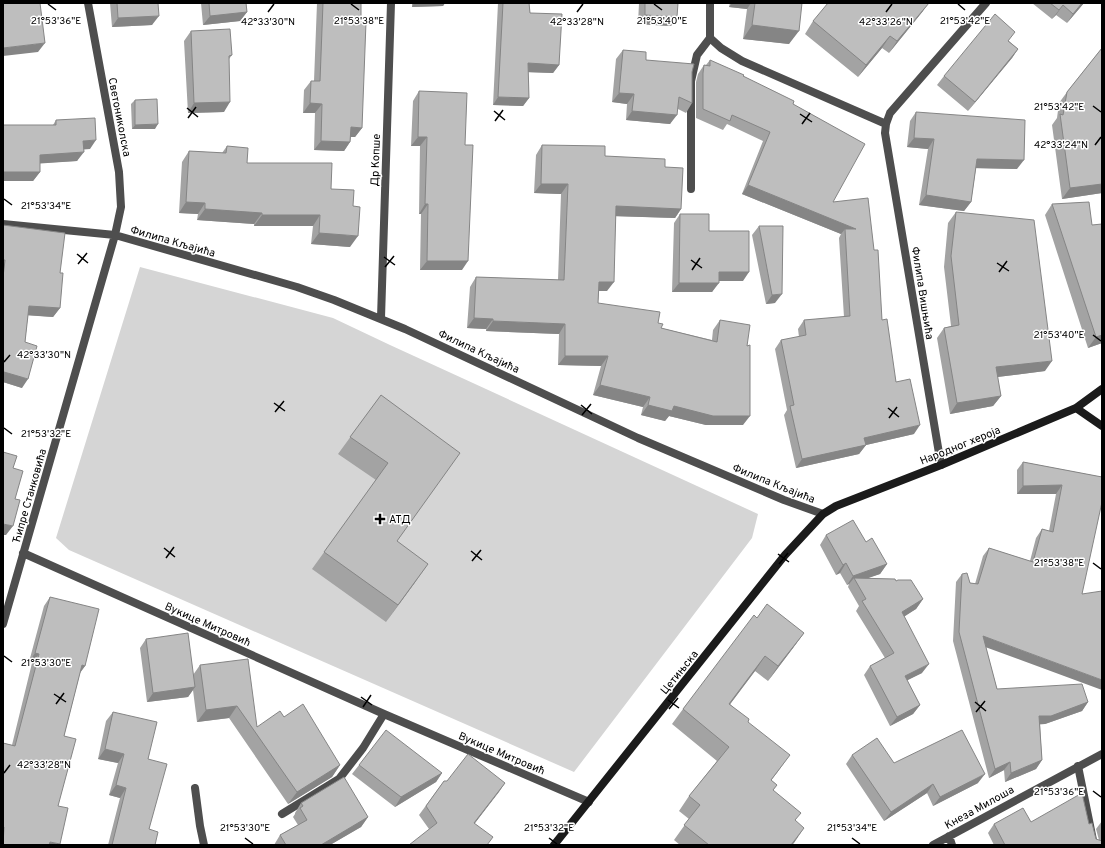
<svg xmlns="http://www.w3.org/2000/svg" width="1105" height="848" font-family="Overpass,sans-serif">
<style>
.green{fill:#d5d5d5}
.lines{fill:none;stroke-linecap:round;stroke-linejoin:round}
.lane{stroke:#4e4e4e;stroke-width:8}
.street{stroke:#4e4e4e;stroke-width:8}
.secondary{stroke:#1b1b1b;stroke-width:8}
.wall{fill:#a3a3a3}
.shaded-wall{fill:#858585}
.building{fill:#bebebe;stroke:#858585}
.ticks{fill:none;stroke:#000;stroke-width:1.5}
.poi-dot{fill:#000;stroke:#fff;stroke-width:1.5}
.labels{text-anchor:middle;stroke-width:3;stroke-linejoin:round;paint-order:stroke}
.street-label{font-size:11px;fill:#000;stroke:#fff}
.poi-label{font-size:11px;fill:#000;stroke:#fff;text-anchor:start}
.ticks-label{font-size:10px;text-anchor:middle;fill:#000;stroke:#fff;stroke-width:3;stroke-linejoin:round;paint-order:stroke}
</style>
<rect width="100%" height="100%" fill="#fff"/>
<!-- green -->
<path class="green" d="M140,267L333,318L390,345L758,514L752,538L574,772L69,550L56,538Z"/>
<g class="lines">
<!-- lane -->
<path class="lane" d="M691,189V81L697,55L710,38
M1078,766L1094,845"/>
<!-- street -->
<path class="street" d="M710,3V38L721,48L742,61L886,124
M3,224L115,235L297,287L334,300L405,329L638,438L784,500L823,514
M381,318L391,3
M941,465L885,133L886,124L890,113L986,3
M23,553L384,714L589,802
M3,624L115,235L121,207L119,172L88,3
M195,788L200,826L204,845
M282,814L339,779L363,748L384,714
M949,836L952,845
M933,845L1102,754"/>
<!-- secondary -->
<path class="secondary" d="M1076,408L1102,426
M554,845L785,555L823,514L836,506L941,465L1076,408L1102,389"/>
</g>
<!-- wall -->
<path class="wall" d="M110,3H158L152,25L112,27Z
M201,3H246L247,12L240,21L203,25Z
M317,3H361L362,128L355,137H351L350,142L344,151L314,150L315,113H303L304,90L311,81H314Z
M412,3H445L443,6L412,7Z
M498,3H529L530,13L559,65L553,73L528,72L529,98L523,106L493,105Z
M639,3H678L671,26L638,24Z
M730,3H802L789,44L743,39L747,9L729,7Z
M1032,3H1084L1067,23L1056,15L1052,19Z
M923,11L889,53L882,48L858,77L805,34L813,21Z
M191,31L232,55L229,59L224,112L188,113L184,41Z
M1009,41L1018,49L1012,58L968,111L937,85L944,76Z
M1102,48V193L1062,199L1052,125L1057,118L1059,103L1067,92Z
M623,50L646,60L692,72V103L686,113L678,109L670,124L626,120L627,104L612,102L616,59Z
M710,60L743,76L793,104L833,202L874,250L882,320L896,382L914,434L866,445L859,454L796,468L784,415L787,410L775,349L781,340L799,337L798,329L804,320L844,317L839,238L841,234L742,194L763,141L727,124L723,130L696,118V82L698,74L704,65H706Z
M419,91L462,270H420L421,214H419L420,146H411L413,101Z
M135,100L155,129H132L131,104Z
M916,112L1017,169L976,168L971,202L964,211L919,205L928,149L907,147L910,121Z
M56,120L90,149H83L77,161L40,163V172L33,181H3V125H53Z
M542,145L605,156L665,167L681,209L675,218L616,216L607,291H599L598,303L658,323L661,328L712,340L713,330L720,320L747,346L743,425H706L669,416L665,421L641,415L643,407L593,395L601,366L558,365L559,334L486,331V329L467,328L470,287L476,277L558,280L561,194L534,193L536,155Z
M227,146L247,163L331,189L350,247L311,244L313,226H254V224L197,220L198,214L179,213L182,162L189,151L222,153Z
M1052,204L1092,225L1102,343L1088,348L1045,215Z
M956,212L1045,371L997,377L1001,396L993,406L950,414L937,338L944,328L951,326L944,267L948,223Z
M680,214L709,231L743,281H719L712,292H672L674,223Z
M3,225L60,273V308L53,317L28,315L25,342L22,388L3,382Z
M759,226L775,303L766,304L752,235Z
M381,395L397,541L416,581L386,622L312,569L376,480L338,454Z
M1023,462L1102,477L986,648L997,689L1088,702L1082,711L1045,724H1040L1042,760L1036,769L1005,782L1004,770L989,778L953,641L956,582L962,574L970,583L975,584L983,556L989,548L1030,561L1036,538L1042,529L1049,531L1056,494H1017V470Z
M826,535L866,542L887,564L880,574L867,578L896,581L923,599L916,609L904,616L922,673L907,680L920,705L913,714L890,726L864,675L870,666L885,658L856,611L859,606L848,587L849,584L847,585L840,573L836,575L820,545Z
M50,597L85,666L80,673L64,736L58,806L3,845V743L12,745L32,663L29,662L44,606Z
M757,618L804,633L793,648L768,681L755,671L730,704L748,722L779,770L771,780L777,785L773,790L795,821L792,845H680L674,840L689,819L679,811L689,796L717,761L672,724L683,709Z
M146,639L193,675L200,665L257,727L284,717L340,765L332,777L288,804L229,718L197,722L193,690L188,697L147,702L140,648Z
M113,712L148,759L149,829L155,845H108L120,798L109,795L118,763L98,759L106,721Z
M852,755L894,763L978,783L933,806L927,793L884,821L846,764Z
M359,765L442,773L436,782L395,807L352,774Z
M444,781L505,783L475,823L429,829L419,815Z
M301,803L368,817L361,827L330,845H274L280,835L298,825L293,817L295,814V813Z
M1102,821V845H994L988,833L994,824L1031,822L1089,824L1096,839L1099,840L1096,829Z"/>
<!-- shaded-wall -->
<path class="shaded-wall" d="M414,3H445L443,6L412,7Z
M732,3H751L747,9L729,7Z
M929,3L923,11L889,53L897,41Z
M1082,3H1084L1067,23L1073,14Z
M1063,5L1056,15L1052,19L1059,10Z
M247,12L240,21L203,25L210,16Z
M645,15L677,17L671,26L638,24Z
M159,16L152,25L112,27L118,18Z
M752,25L799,31L789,44L743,39Z
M890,36L882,48L858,77L866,65Z
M45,43L38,52L3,56V48Z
M1018,49L1012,58L968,111L975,102Z
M528,63L559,65L553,73L523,72Z
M619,93L634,94L627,104L612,102Z
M498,97L529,98L523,106L493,105Z
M230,102L224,112L188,113L194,103Z
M310,103L322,104L315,113H303Z
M632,111L677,115L670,124L626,120Z
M158,124L155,129H132L135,125Z
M351,127L362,128L355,137H345Z
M418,137H427L420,146H411Z
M914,138L934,139L928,149L907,147Z
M96,140L90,149L77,150L83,141Z
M321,141L350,142L344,151L314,150Z
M84,152L77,161L33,164L40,155Z
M977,159L1024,160L1017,169L970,168Z
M3,172H40L33,181H3Z
M541,184H568L561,194L534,193Z
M1102,184V193L1062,199L1070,188Z
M748,185L856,229H845L841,234L742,194Z
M926,195L971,202L964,211L919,205Z
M186,202L205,203L198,214L179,213Z
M425,204H428L421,214H419Z
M616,206L681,209L675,218L609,216Z
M205,209L262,213L254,224L197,220Z
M262,215H320L313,226H254Z
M319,233L358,236L350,247L311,244Z
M427,261H468L462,270H420Z
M719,272H749L743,281H712Z
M599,282H614L607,291H593Z
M679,283H719L712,292H672Z
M782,294L775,303L766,304L772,295Z
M29,306L60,308L53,317L23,315Z
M474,318L493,319L486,329L467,328Z
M493,321L565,324L559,334L486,331Z
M1102,335V343L1088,348L1096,337Z
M565,356H608L601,366L558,365Z
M1052,361L1045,371L989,378L996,367Z
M4,372L28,379L22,388L3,382V373Z
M600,385L650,397L643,407L593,395Z
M1001,396L993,406L950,414L957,403Z
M648,405L674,406L750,416L743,425H706L669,416L665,421L641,415Z
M920,425L914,434L866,445L859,454L796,468L802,459L864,438Z
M1062,485L1056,494H1017L1023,486Z
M3,524L13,526L6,535H3Z
M846,563L840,573L836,575L843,565Z
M428,564L416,581L386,622L398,605Z
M887,564L880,574L857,582L854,578L849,584L847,585L853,576Z
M923,599L916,609L896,622L902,612Z
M804,633L793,648L768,681L778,666Z
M983,636L1102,680V690L977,644Z
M35,653L39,654L32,663L29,662Z
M765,656L755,671L719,719L729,704Z
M929,664L922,673L898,685L905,676Z
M82,665L85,666L79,674Z
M195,687L188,697L147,702L153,693Z
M1088,702L1082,711L1045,724L1033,725L1039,716Z
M920,705L913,714L890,726L897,717Z
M237,706L229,718L197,722L206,710Z
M105,749L124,754L118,763L98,759Z
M790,755L779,770L760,795L771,780Z
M1042,760L1036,769L1005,782L1011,773Z
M1010,762L1004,770L989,778L995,769Z
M340,765L332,777L288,804L297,792Z
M442,773L436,782L395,807L401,797Z
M985,774L978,783L933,806L940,797Z
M505,783L499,792L468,832L474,823Z
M933,784L927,793L884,821L891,812Z
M116,785L126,788L120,798L109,795Z
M368,817L361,827L330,845H321Z
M804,828L794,843L792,845H791Z
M50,842L60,844L59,845H48Z"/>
<!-- building -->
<path class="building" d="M3,3H40L45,43L3,48Z
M117,3H158L159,16L118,18Z
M209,3H246L247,12L210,16Z
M323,3H361V22H366L362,128L351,127L350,142L321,141L322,104L310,103L311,81H320Z
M503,3H529L530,13L562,14L559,65L528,63L529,98L498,97Z
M645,3H678L677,17L645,15Z
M755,3H802L799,31L752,25Z
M828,3H929L897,41L890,36L866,65L813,21Z
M1050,3H1082L1073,14L1063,5L1059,10Z
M995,14L1015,32L1008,41L1018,49L975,102L944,76Z
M230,29L232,55L229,56L230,102L194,103L191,31Z
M1102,48V184L1070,188L1060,114L1063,115L1067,92Z
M623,50L646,52V60L694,64L692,72V103L679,97L677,115L632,111L634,94L619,93Z
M710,60L744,75L743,76L794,101L793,104L865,144L833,202L868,198L874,250H878L882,320L887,319L896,382L910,379L920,425L864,438L866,445L802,459L790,406L794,405L781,340L806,335L804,320L850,316L845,229H856L748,185L770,132L732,115L730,121L703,109V73L704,65L710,66Z
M419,91L467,93L465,145H473L468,261H427L428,204H425L427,137H418Z
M157,99L158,124L135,125V100Z
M916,112L1025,120L1024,160L977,159L971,202L926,195L934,139L914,138Z
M95,118L96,140L83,141L84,152L40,155V172H3V125H56V120Z
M542,145L605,146V156L665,159V167L683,168L681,209L616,206L614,282H599L598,303L660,312L658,323L663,324L661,328L717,342L720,320L750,325L747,346L750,345V416H713L674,406L672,411L648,405L650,397L600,385L608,356H565V324L493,321V319L474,318L476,277L564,280L568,184H541Z
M227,146L248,148L247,163H332L331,189L354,190L353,206L360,207L358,236L319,233L320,215H262V213L205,209V203L186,202L189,151L226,153Z
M1089,202L1092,225L1102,224V335L1096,337L1052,204Z
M956,212L1034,220L1052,361L996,367L1001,396L957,403L944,328L959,325L951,256Z
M680,214H709V231H749V272H719V283H679Z
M3,225L65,233L60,273H63L60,308L29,306L25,342L37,346L28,379L4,372L3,374V277L5,260H3Z
M759,226H783L782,294L772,295Z
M381,395L460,453L397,541L428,564L398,605L324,552L388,463L350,437Z
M3,452L17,456L13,468L23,471L15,499L20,500L13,526L3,524Z
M1023,462L1102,477V502L1082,594L1102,591V680L983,636L997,689L1082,684L1088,702L1051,716H1039L1042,760L1011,773L1010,762L995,769L959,632L962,574L967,573L970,583L978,584L989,548L1033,562L1042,529L1053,532L1062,485L1023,486Z
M853,520L866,542L872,538L887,564L853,576L846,563L843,565L826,535Z
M854,578L895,579L896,581L898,580H911L923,599L902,612L929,664L905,676L920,705L897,717L870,666L894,653L862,601L866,599Z
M50,597L99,609L85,666L82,665L64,736L76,739L58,806L68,808L60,844L50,842L49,845H3L4,827H3V743L15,746L39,654L35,653Z
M767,604L804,633L778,666L765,656L729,704L749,719L748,722L790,755L771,780L777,785L773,790L801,813L795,820L804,828L791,845H709L684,825L700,805L689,796L729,747L683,709L754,615L757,618Z
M188,633L195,687L153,693L146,639Z
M248,659L257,727L280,711L284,717L303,704L340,765L297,792L237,706L206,710L200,665Z
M113,712L157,722L148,759L167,764L149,829L158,832L155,845H112L126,788L116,785L124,754L105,749Z
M386,730L442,773L401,797L359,765Z
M962,730L985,774L940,797L933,784L891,812L852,755L877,738L894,763Z
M468,754L505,783L474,823L493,837L487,845H409L437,823L426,806L444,781H447Z
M344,777L368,817L321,845H286L280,835L307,820L300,808L303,806L301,803Z
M1082,793L1089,824L1092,823L1096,839L1102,841V845H1005L994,824L1023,808L1031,822Z"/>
<!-- ticks -->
<path class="ticks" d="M48,4L56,10M351,4L359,10M654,4L662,10M958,4L965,10M268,12L274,4M577,12L583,4M886,12L892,4M1093,106L1101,112M187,108L198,117M494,111L505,120M800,114L812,122M188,118L196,107M495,121L503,110M802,124L810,113M1095,145L1101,137M4,199L12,205M77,254L88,263M384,257L395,265M691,260L702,268M997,263L1009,271M78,264L87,253M385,267L394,256M692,270L700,258M999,272L1007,261M1093,335L1101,341M4,362L10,355M274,403L285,411M581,405L592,414M888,408L899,417M275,412L284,401M582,415L591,404M889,418L897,407M4,428L12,434M164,548L175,557M471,551L482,560M778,554L789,562M166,558L174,547M472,561L481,550M1093,563L1101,569M779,564L788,553M4,656L12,662M54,694L66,702M361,697L372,705M668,700L679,708M975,702L986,711M56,704L64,693M363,707L371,695M669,709L678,698M976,712L985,701M4,773L10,765M1093,791L1101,797M245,838L253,844M549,838L557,844M852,838L860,844"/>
<!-- markers -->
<path class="poi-dot" d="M378 513h4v4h4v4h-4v4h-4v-4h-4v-4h4z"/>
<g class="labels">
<!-- street labels -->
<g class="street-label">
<text transform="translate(120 117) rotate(79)" y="4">Светониколска</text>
<text transform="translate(375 160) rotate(-88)" y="4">Др Копше</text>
<text transform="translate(173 241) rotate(16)" y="4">Филипа Кљајића</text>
<text transform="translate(923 293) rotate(81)" y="4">Филипа Вишњића</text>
<text transform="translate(479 351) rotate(25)" y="4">Филипа Кљајића</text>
<text transform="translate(960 445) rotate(-22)" y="4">Народног хероја</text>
<text transform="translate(774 483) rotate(22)" y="4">Филипа Кљајића</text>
<text transform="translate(29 496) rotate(-74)" y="4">Ћипре Станковића</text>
<text transform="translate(208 624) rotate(24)" y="4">Вукице Митровић</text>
<text transform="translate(679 672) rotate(-51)" y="4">Цетињска</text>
<text transform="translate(502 753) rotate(23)" y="4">Вукице Митровић</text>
<text transform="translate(979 807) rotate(-29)" y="4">Кнеза Милоша</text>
</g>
<!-- poi labels -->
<g class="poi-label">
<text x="389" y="523">АТД</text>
</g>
</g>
<g class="ticks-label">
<text x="56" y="24">21°53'36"E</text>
<text x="359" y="24">21°53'38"E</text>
<text x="662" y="24">21°53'40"E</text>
<text x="965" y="24">21°53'42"E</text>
<text x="268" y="25">42°33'30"N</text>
<text x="577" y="25">42°33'28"N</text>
<text x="886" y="25">42°33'26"N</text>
<text x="1059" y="110">21°53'42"E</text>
<text x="1061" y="148">42°33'24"N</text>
<text x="46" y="209">21°53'34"E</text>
<text x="1059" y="338">21°53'40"E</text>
<text x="44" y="358">42°33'30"N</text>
<text x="46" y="437">21°53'32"E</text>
<text x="1059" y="566">21°53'38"E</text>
<text x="46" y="666">21°53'30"E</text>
<text x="44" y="768">42°33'28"N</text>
<text x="1059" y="795">21°53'36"E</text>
<text x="245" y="831">21°53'30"E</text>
<text x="549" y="831">21°53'32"E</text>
<text x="852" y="831">21°53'34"E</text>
</g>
<!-- border -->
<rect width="1105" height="848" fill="none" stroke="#000000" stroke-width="8"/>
</svg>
